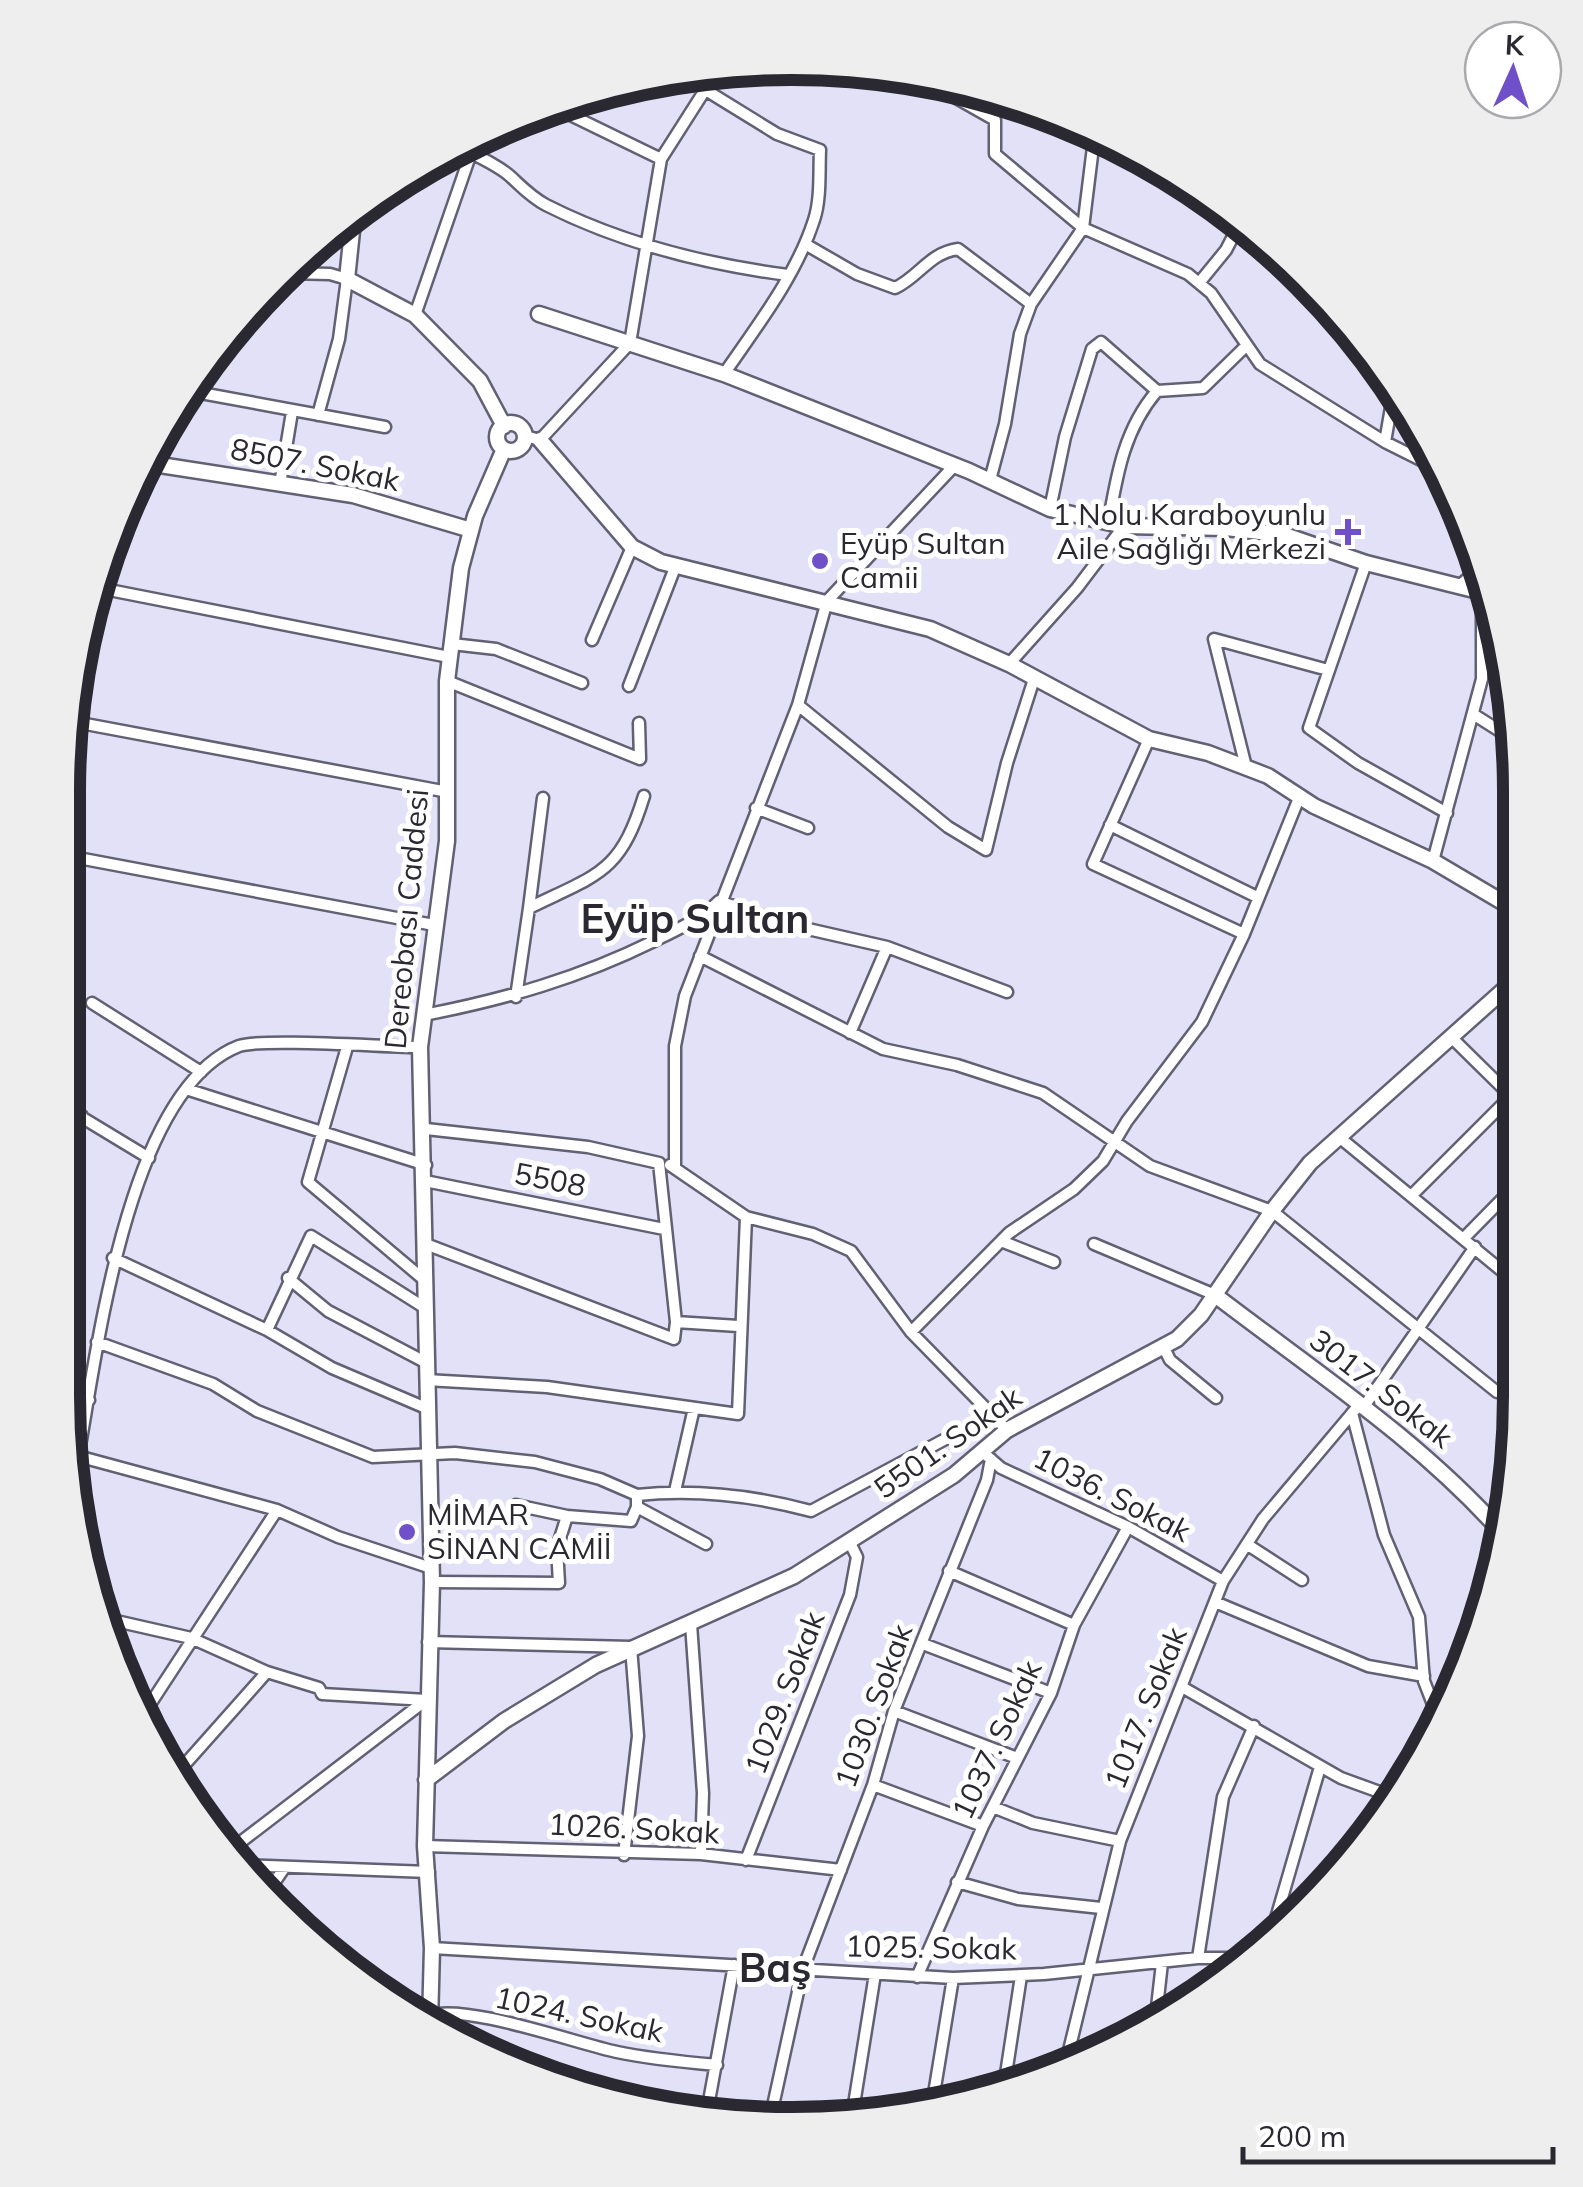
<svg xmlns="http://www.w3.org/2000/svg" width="1583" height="2187" font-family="Mulish,sans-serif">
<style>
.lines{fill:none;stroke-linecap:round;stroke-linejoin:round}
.minor-casing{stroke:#626073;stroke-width:15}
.tertiary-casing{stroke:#626073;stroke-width:19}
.minor{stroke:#fff;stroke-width:10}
.tertiary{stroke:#fff;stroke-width:14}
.poi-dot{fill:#7050c9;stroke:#fff;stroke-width:4}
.labels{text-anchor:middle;stroke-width:10;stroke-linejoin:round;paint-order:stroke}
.street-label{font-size:30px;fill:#2a2931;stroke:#fff}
.poi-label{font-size:30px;fill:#2a2931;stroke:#fff;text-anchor:start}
.district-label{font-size:40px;font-weight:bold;fill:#2a2931;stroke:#fff}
.rim{fill:none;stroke:#2a2931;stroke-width:12}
</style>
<rect width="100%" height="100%" fill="#e3e1f7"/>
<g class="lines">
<!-- minor casing -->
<g class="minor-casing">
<path id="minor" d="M678,73L777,134L820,150C819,172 821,199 814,220C796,276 757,326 724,374
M919,77L995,120V154L1083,228L1188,274L1211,293L1260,364L1385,442L1437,468
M550,105L661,159
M457,146C474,155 497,164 511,177C523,188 531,197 546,205C623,244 704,264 788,275
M805,244L857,274L895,288C919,277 929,253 958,249L1031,304
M287,273L330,274L347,279L339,339L318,415
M1199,283L1226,250L1242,219
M415,315L471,153
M190,391L385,427
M525,436L540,440L630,343L661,159L719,68
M1385,442L1393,396
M990,480L1005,424L1020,334L1031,304L1083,228L1095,131
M280,484L292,412
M1050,509L1065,437L1092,349L1101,342L1157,391
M1109,520C1117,473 1125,428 1157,391L1203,388L1245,347
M1366,563L1309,728L1358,763L1447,813
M1459,586L1480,568
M99,588L449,657
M592,640L632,547
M452,644L496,649L582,683
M1009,664L1077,588L1124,526
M447,681L640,759L639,723
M629,686L676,565
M798,705L948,827L986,850L1007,763L1034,679
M1473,714L1514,740
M75,722L448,792
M1149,739L1093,864L1244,934
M1246,767L1214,639L1328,670
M756,808L808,828
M1110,825L1257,897
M73,857L434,925
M1433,861L1482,679V592
M529,908L543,798
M887,947L1007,992
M700,956L883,1049L957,1065L1043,1093L1150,1166L1272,1211L1497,1392
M516,997L529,908C598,874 620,874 644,796
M92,1003L201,1072
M424,1015C506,999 579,978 654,941C678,929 700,920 719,901L786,924L887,947L850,1033
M1451,1037L1517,1102
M347,1047L308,1182L422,1278
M186,1089L426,1165
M68,1109L149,1158
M1339,1137L1518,1284
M67,1145L82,1116
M670,1165L746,1217L813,1234L851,1251L911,1332L1007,1430
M675,1166V1046L685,996L798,705L827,601L954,466
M425,1181L664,1229
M1413,1194L1517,1090
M1464,1238L1517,1184
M1001,1241L1054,1262
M423,1243L674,1339L676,1322L659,1163L588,1147L426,1129
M1094,1244L1215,1295
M113,1258L267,1330L332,1368L426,1408
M288,1278L328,1311L425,1362
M676,1322L738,1326
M267,1330L311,1236L422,1306
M911,1332L1009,1233L1074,1189L1103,1161L1127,1121L1202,1022L1244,934L1299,798
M97,1342L213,1384L257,1411L373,1457L455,1453L535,1462L600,1479L637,1495V1507L706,1544
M1164,1348L1170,1360L1216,1398
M426,1380L547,1387L738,1414L746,1217
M63,1392L89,1400
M1363,1408L1475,1247
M1352,1413L1384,1535L1419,1617L1424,1681L1441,1725
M70,1454L277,1510L338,1537L428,1567
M987,1456L1001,1468L1128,1527L1223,1581
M72,1466L78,1457C97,1354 127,1089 239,1046C262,1038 387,1047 420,1047
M675,1491L694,1408
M637,1495C695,1489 755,1496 811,1511L994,1413
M516,1505L567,1516
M1492,1522L1509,1503
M1248,1545L1302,1580
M949,1571L1074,1625
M432,1582L559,1583L557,1548L567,1516L631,1521L637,1507
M1215,1602L1368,1666L1424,1676
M103,1618L191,1638L267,1672L319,1688L322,1694L427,1700
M691,1624L703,1793L701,1854
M428,1642L631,1647L638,1736L624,1855
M923,1644L1051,1693
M1182,1687L1341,1778L1396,1798
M894,1711L1017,1758
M145,1712L277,1510
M179,1771L267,1672
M873,1785L983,1826
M993,1807L1033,1823L1120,1841
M425,1846L701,1854L841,1870
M229,1851L426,1700
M746,1860L850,1595L857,1557L850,1543
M242,1865L429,1872
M957,1882L1018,1899L1101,1908
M267,1893L285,1867
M1268,1946L1320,1767
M432,1948L953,1978L1044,1974L1198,1958H1249
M1198,1958L1223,1797L1254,1726
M917,1977L983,1826L1051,1693L1074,1625L1128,1527
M429,2016C465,2003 575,2043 617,2052C650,2059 683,2062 717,2065
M1156,2016L1162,1963
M1064,2071L1120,1841L1223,1581L1263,1519L1359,1405
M1004,2087L1021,1976
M932,2106L953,1978
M707,2112L734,1965
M771,2115L803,1969L873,1785L894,1711L987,1480L991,1459
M852,2117L875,1974"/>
</g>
<!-- tertiary casing -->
<g class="tertiary-casing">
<path id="tertiary" d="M354,212L347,279L415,315L480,381L504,426
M539,314L724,374L969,471L1050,509L1124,526L1226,528L1285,535L1366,563L1486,593
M497 437a14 14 0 1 1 28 0a14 14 0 1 1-28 0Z
M540,440L632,547L661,562L930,629L1009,664L1149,739L1208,753L1268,776L1314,806L1433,861L1516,910
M147,463L353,495L471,530
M1215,1295C1314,1371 1421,1441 1504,1535
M426,1780L504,1721L596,1665L794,1576L954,1475L1007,1430L1177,1339L1201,1315L1272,1211L1310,1163L1516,979
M430,2023L432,1948L425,1846L432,1582L420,1047L447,841V681L461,568L475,516L504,449"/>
</g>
<!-- minor -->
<use href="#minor" class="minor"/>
<!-- tertiary -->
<use href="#tertiary" class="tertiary"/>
</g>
<!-- markers -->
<g class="poi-dot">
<path d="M1343 517h10v10h10v10h-10v10h-10v-10h-10v-10h10z"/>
<circle cx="820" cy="561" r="10"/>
<circle cx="407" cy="1532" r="10"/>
</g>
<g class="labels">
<!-- street labels -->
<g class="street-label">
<text transform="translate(315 465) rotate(11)" y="10">8507. Sokak</text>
<text transform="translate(407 919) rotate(-85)" y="10">Dereobası Caddesi</text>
<text transform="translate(550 1180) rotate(11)" y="10">5508</text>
<text transform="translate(1381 1389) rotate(38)" y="10">3017. Sokak</text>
<text transform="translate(948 1443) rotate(-35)" y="10">5501. Sokak</text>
<text transform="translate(1112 1495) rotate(27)" y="10">1036. Sokak</text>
<text transform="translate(785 1693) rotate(-69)" y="10">1029. Sokak</text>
<text transform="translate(874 1706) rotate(-70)" y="10">1030. Sokak</text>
<text transform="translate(1146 1708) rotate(-68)" y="10">1017. Sokak</text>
<text transform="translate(997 1740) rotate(-65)" y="10">1037. Sokak</text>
<text transform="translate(634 1829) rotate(3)" y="10">1026. Sokak</text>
<text transform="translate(931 1948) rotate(1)" y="10">1025. Sokak</text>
<text transform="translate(579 2015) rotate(12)" y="10">1024. Sokak</text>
</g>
<!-- poi labels -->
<g class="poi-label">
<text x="1326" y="525" text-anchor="end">1 Nolu Karaboyunlu<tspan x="1326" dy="34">Aile Sağlığı Merkezi</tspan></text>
<text x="840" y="554">Eyüp Sultan<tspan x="840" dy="34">Camii</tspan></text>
<text x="427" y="1525">MİMAR<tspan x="427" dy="34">SİNAN CAMİİ</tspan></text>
</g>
<!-- district labels -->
<g class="district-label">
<text x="695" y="933">Eyüp Sultan</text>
<text x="775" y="1982">Baş</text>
</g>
</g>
<!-- crop -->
<path d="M0 0H1583V2187H0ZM791 80H792A711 711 0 0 1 1503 791V1396A711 711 0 0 1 792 2107H791A711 711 0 0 1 80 1396V791A711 711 0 0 1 791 80Z" fill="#eeeeef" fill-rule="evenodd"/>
<path class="rim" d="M791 80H792A711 711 0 0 1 1503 791V1396A711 711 0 0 1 792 2107H791A711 711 0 0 1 80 1396V791A711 711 0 0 1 791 80Z"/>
<!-- north arrow -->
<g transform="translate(1513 70) rotate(3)"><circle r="48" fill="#ffffff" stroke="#aaa9ad" stroke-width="2.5"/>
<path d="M0-8L18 38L0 25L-18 38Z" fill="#7050c9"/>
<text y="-15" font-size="28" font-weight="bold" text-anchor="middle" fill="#2a2931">K</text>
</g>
<!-- scale -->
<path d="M1243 2147v15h310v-15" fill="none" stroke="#2a2931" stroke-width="5"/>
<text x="1258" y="2147" font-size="30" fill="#2a2931" stroke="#ffffff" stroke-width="8" paint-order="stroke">200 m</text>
</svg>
